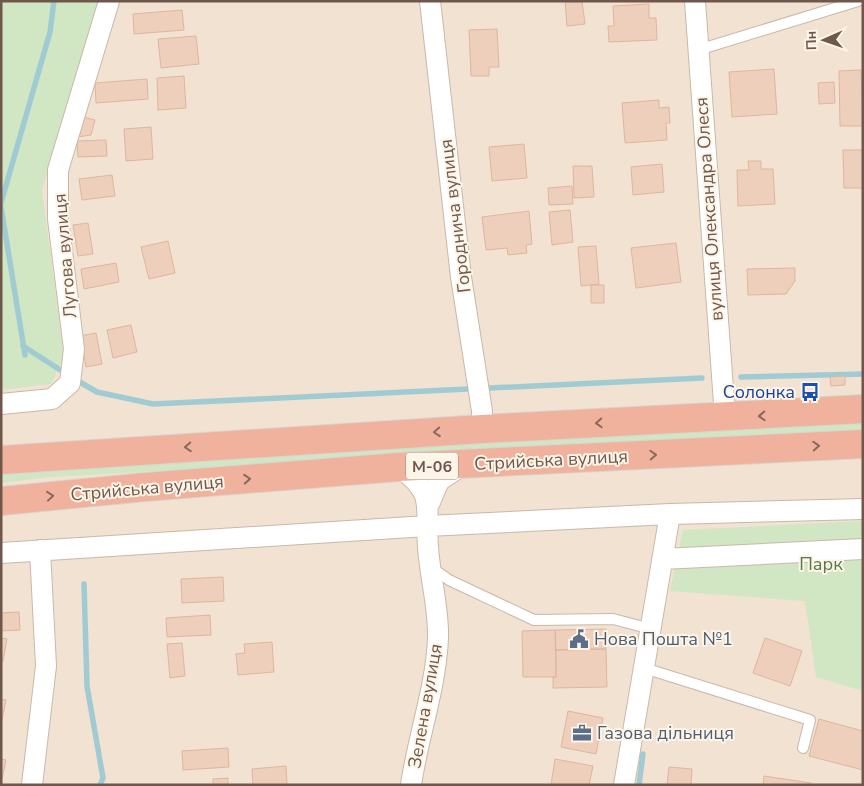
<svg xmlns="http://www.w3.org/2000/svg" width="864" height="786" font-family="'Nunito Sans',sans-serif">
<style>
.residential{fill:#f1e2d1}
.green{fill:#d1e6c2}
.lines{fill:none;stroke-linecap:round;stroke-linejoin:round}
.stream{stroke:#a0cbd3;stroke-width:5.5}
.building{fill:#edcfbc;stroke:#dfb69e}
.lane-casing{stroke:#c9b8aa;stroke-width:12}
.street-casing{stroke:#c9b8aa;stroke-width:22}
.highway-casing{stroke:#dad3d0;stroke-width:30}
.lane{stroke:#fff;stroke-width:10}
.street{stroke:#fff;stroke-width:20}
.highway{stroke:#f0b29d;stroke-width:28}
.oneway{stroke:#89695b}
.labels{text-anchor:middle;stroke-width:4;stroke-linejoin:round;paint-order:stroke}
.shield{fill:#fdf5e8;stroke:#9a867a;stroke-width:1}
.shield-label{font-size:16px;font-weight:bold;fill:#6f574b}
.street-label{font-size:18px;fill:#6f574b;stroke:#fdf5e8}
.transit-label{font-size:18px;fill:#164399;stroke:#fdf5e8;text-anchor:end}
.park-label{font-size:18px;fill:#567a46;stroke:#fdf5e8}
.service-label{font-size:18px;fill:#4e5e75;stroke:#fdf5e8;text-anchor:start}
</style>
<rect width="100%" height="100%" fill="#faf1e2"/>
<!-- residential -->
<path class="residential" d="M1,1H863V785H1Z"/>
<!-- green -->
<path class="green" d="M1,1H99L42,190L64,357L51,384L1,390Z
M863,422V432L50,477L1,483V472L301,451Z
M863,521V691L816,677L805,601L670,591L683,530Z"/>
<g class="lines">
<!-- stream -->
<path class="stream" d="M1,203L50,32L54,1
M1,207L25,355
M23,346L65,373
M741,377L863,374
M78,381L97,392L153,404L702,378
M84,584L87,686L103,778L100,785
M639,785L643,754"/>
</g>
<!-- building -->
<path class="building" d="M565,1H582L585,24L567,26Z
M649,4V18H656L657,40L609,42L608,26H614L613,6Z
M182,10L184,30L134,34L133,14Z
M497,29L499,67H489V76H471L469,30Z
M196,36L199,64L161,68L158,39Z
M774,69L777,114L732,117L729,72Z
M861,70L863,126H840L839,71Z
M184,76L186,108L158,110L157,78Z
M147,79L148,99L96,103L95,83Z
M834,82L835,103L819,104L818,83Z
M659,100V108L669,107L670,123H666L667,140L625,143L622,103Z
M83,117L95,120L91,135L77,137Z
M151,127L153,159L126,161L124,129Z
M106,140L107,156L78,157L77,141Z
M524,144L527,178L492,181L489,147Z
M843,150H863V188H844Z
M748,161H761V169H773L775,204L738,206L737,170H749Z
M662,164L664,192L633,195L631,167Z
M573,166H592L594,197L574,198Z
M112,175L115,196L82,200L79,179Z
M572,186L573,204L549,205L548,188Z
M570,210L573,242L552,245L549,212Z
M529,211L532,244L526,245L527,253L508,255L507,248L486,250L482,217Z
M88,223L93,254L78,256L73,225Z
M168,241L175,273L149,279L141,247Z
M676,243L681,282L636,288L631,248Z
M596,246L599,284L581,286L578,247Z
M116,263L119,282L84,289L81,269Z
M795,268V281L786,294L748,295L747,269Z
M591,285H604V303H591Z
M131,325L137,352L113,358L107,330Z
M96,333L102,364L86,367L80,336Z
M845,376V385L831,386L830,377Z
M223,577L224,601L182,603L181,579Z
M19,612L20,630L1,631V613Z
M210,615L211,635L167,637L166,618Z
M606,629V649L556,650L555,630Z
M555,630L556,677H523L522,631Z
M1,638L7,639L3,661L1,660Z
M765,638L802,651L790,686L753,673Z
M272,642L274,672L238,675L236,654L245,653L244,644Z
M182,643L185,676L170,678L167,644Z
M606,649L607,687L553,688V677H556V650Z
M1,699L6,700L1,725Z
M568,711L603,718L596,754L561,747Z
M819,719L863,731V770L809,756Z
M228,748L229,767L183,770L182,751Z
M1,759L6,760L2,779L1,778Z
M555,759L593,766L589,785H551Z
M286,766L287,785H253L252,769Z
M669,767L692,769L691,785H667Z
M764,776L811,783L810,785H763Z
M228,778V785H213V779Z"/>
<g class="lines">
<!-- lane casing -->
<g class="lane-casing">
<path id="lane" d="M698,50L858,1
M432,568L449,580L534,620L613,619L651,629
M644,668L810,720L803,748"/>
</g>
<!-- street casing -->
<g class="street-casing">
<path id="street" d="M430,1L461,277L482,411V429
M695,1L725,417
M1,404L52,399L70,383L74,349L58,219V170L109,1
M399,467C437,494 425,507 428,547C430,578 439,608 438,638C436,688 418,736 411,785
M427,509L439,481L464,464
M1,553L427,526L670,514L863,509
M662,559L863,549
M32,785L46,666L40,550
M624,785L670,514"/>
</g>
<!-- highway casing -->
<g class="highway-casing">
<path id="highway" d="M1,460L482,429L863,409
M1,501L146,487L399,467L863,444"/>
</g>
<!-- lane -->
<use href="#lane" class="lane"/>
<!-- street -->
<use href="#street" class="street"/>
<!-- highway -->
<use href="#highway" class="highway"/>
</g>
<!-- one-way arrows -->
<defs><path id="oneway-chevron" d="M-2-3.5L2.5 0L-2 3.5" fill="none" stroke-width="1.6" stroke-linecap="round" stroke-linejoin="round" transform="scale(1.25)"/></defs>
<g class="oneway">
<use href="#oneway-chevron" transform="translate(762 416) rotate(178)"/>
<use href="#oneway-chevron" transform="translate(599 423) rotate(177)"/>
<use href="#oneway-chevron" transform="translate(437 432) rotate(176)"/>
<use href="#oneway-chevron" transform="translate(816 446) rotate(-3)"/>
<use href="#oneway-chevron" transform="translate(188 447) rotate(176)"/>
<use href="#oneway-chevron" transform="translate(653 455) rotate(-3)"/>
<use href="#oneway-chevron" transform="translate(247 479) rotate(-4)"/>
<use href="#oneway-chevron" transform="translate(50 496) rotate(-6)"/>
</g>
<!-- icons -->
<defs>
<g id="bus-bare" transform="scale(1.5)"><path d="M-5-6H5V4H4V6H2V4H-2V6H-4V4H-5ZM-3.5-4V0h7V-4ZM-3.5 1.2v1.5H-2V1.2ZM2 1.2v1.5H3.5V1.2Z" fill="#1a4fb4" stroke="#fdf5e8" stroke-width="2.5" paint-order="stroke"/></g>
<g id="civic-bare" transform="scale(1.5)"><path d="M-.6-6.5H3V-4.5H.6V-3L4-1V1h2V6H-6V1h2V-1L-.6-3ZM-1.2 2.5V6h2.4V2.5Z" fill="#5c6f8a" stroke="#fdf5e8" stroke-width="2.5" paint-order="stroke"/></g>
<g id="office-bare" transform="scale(1.5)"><path d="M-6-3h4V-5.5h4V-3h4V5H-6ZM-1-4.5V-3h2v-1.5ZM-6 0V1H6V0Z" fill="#5c6f8a" stroke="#fdf5e8" stroke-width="2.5" paint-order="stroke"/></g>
</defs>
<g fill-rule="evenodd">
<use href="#bus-bare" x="810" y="392"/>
<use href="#civic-bare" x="579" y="639"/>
<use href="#office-bare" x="582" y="733"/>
</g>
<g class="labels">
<!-- shield labels -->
<rect class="shield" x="406" y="452.5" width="52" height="27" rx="4"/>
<g class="shield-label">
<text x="432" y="472">М-06</text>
</g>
<!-- street labels -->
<g class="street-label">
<text transform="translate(709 209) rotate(-94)" y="6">вулиця Олександра Олеся</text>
<text transform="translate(455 216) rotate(-97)" y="6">Городнича вулиця</text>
<text transform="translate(65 256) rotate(-95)" y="6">Лугова вулиця</text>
<text transform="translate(551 460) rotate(-3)" y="6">Стрийська вулиця</text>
<text transform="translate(147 488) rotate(-5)" y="6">Стрийська вулиця</text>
<text transform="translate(425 706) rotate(-80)" y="6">Зелена вулиця</text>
</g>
<!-- transit labels -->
<g class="transit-label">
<text x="795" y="398">Солонка</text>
</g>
<!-- park labels -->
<g class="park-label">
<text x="821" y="570">Парк</text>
</g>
<!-- service labels -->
<g class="service-label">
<text x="594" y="645">Нова Пошта №1</text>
<text x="597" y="739">Газова дільниця</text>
</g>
</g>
<!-- border -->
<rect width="864" height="786" fill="none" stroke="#6f574b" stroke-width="5"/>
<!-- north arrow -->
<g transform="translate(824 40) rotate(268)" stroke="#fdf5e8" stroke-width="4" paint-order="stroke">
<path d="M0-4L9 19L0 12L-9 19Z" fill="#6f574b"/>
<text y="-8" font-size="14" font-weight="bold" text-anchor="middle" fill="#6f574b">Пн</text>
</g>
</svg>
